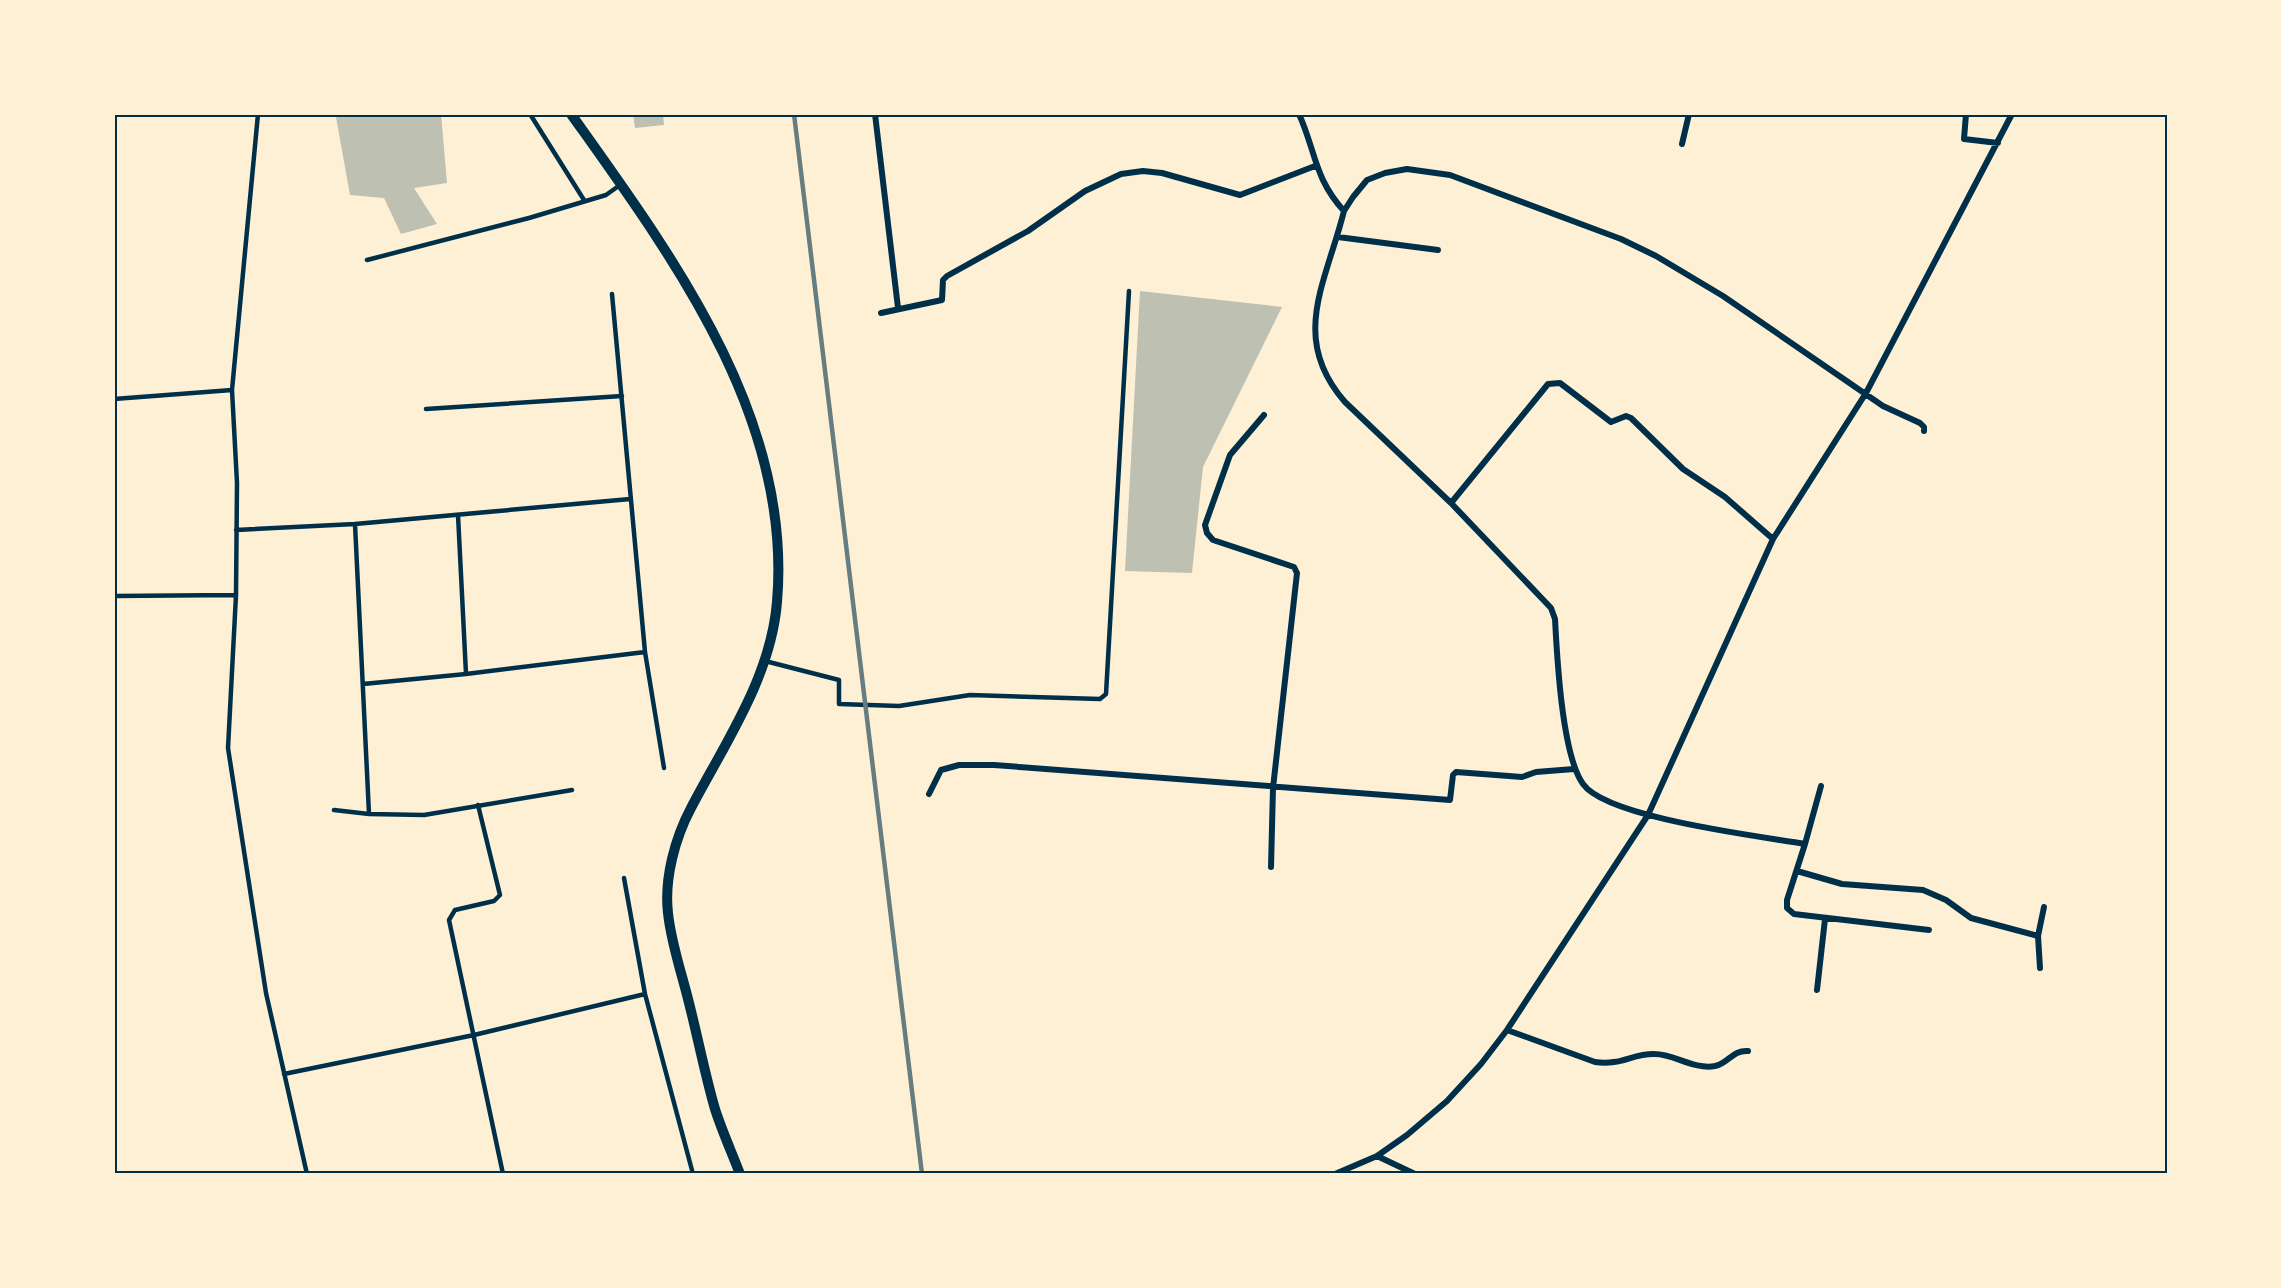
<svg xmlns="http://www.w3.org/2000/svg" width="2281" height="1288" font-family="Karla,sans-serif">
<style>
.building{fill:#bec0b2}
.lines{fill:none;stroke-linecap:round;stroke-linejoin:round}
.service{stroke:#003049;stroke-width:4.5}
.minor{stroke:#003049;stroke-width:6}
.tertiary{stroke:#003049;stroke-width:10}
.rail{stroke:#657d81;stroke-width:4.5}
.neatline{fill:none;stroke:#003049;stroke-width:2}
</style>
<rect width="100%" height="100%" fill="#fdf0d5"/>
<!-- building -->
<path class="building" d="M343,114H441L447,183L414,188L437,224L401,234L384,198L350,195L336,117Z
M633,114H663L664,125L635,128Z
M1140,291L1282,307L1203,467L1192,573L1125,571Z"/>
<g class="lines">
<!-- service -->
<path class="service" d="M258,114L232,390L237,483L236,595L228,748L266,993L307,1174
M530,114L584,200
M367,260L529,218L606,195L620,185
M114,399L232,390
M426,409L622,396
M458,515L466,674
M236,530L355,524
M114,596L236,595
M645,652L664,768
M765,661L839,680V704L899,706L970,695L1100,699L1106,694L1129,291
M363,684L466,674L645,652L612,294
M478,805L500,895L494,901L455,910L449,920L503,1174
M334,810L369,814L424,815L572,790
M369,814L355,524L630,499
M624,878L645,994L693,1174
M284,1074L474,1035L645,994"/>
<!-- minor -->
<path class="minor" d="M875,114L898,308
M1299,114C1316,152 1314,178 1344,211C1326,283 1289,338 1345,402L1451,503L1551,608L1555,619C1557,657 1562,755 1583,784C1607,818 1759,836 1805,844L1787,900V908L1794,914L1929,930
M1966,114L1964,139L1998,143
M1682,144L1689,114
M1344,211L1353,197L1367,180L1385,173L1407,169L1450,175L1621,239L1656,256L1723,296L1883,406L1920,423L1924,427V431
M1338,237L1438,250
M881,313L942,300L943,280L947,276L1028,231L1085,191L1121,174L1143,171L1162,173L1240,195L1315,166
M1264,415L1230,455L1205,525L1207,533L1213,540L1294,567L1297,573L1273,788L1271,867
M1451,503L1548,384L1560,383L1611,422L1626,416L1631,418L1683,469L1725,497L1773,539
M929,794L941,770L959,765H994L1450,800L1453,775L1456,772L1522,777L1536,772L1574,769
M1805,844L1821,786
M1797,871L1842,884L1923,890L1946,900L1971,918L2038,936
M2040,968L2038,936L2044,907
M1817,990L1825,919
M1507,1030L1595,1062C1621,1066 1633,1053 1655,1054C1674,1054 1694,1070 1715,1066C1729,1063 1732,1050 1748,1051
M1377,1156L1415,1174
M1335,1174L1377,1156L1407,1135L1447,1101L1481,1064L1507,1030L1648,815L1773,539L1866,393L2012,114"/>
<!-- tertiary -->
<path class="tertiary" d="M571,114C672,256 793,417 777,602C771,677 725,743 691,808C675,838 664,879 668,913C671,943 682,974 689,1003C698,1038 705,1075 715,1109C722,1131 732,1153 740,1174"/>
<!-- rail -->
<path class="rail" d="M794,114L922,1174"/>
</g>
<!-- border -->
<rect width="2281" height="1288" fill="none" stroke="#fdf0d5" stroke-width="231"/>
<rect x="116" y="116" width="2050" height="1056" class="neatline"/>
</svg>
